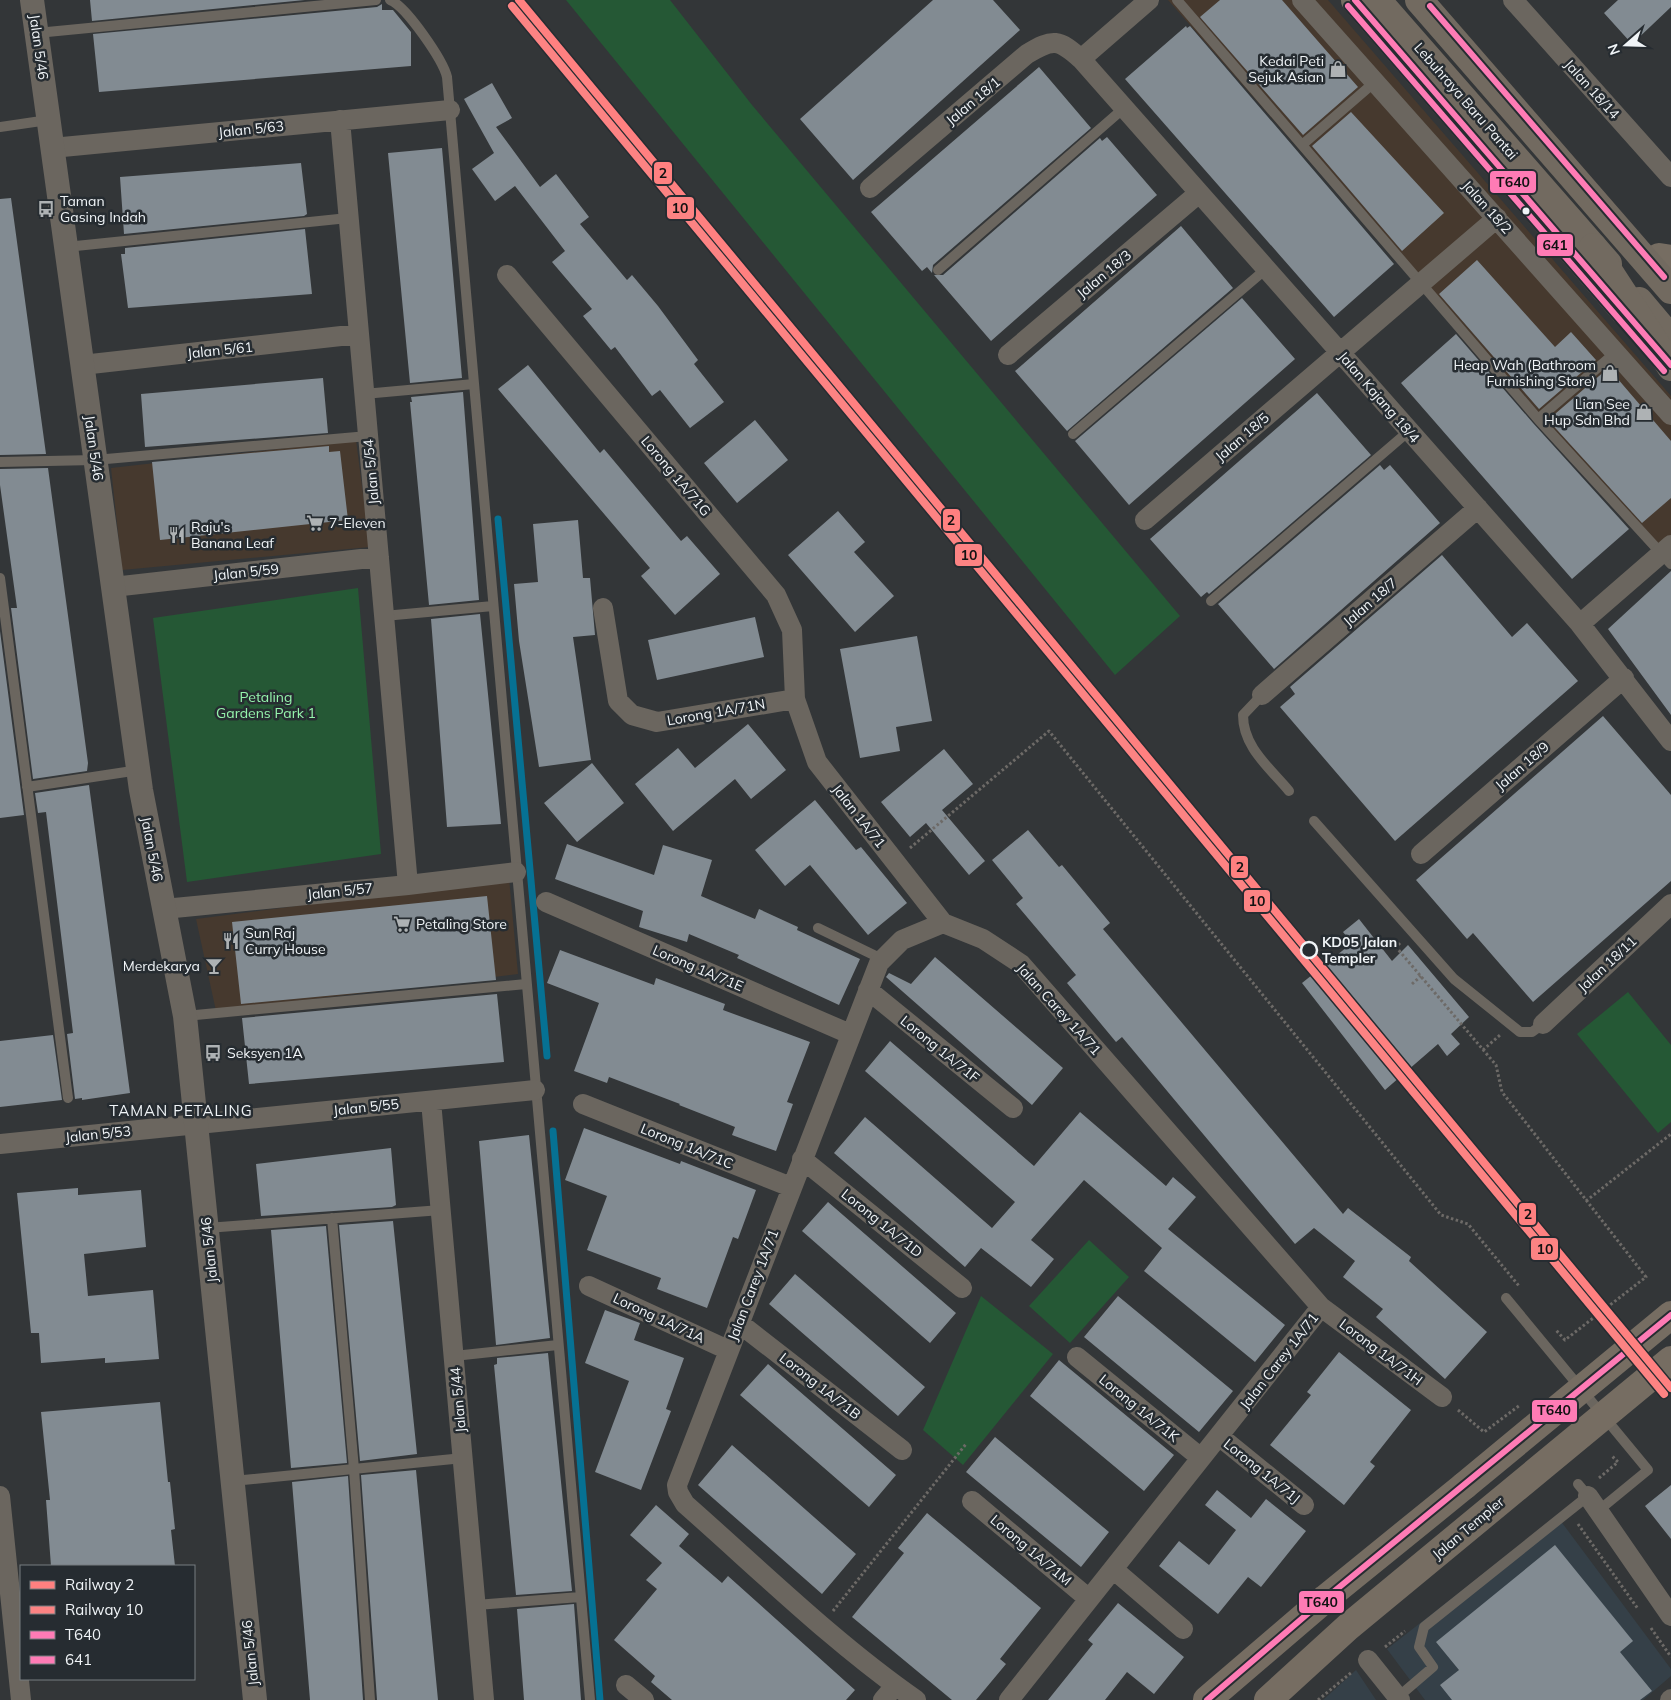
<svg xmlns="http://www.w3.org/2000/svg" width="1671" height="1700" font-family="Mulish,sans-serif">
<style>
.commercial{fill:#46392e}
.built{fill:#354048}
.green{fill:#255835}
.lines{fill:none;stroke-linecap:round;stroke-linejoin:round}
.stream{stroke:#067193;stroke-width:7}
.building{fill:#828b92}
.path{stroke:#6d6a67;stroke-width:3;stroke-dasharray:2.5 2.5;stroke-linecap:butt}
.service{stroke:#6b665f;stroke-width:10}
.minor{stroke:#6b665f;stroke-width:20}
.tertiary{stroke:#6b665f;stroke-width:24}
.primary{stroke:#766d62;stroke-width:28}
.motorway{stroke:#726a60;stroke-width:28}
.primary-bridge{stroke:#766d62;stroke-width:28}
.motorway-bridge{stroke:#726a60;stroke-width:28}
.bus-1-casing{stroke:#262c31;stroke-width:10}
.bus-2-casing{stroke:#262c31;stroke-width:10}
.bus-1{stroke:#fe7bb5;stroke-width:6}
.bus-2{stroke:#fe7bb5;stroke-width:6}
.rail-1-casing{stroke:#262c31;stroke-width:11}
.rail-2-casing{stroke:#262c31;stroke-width:11}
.rail-1{stroke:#ff8080;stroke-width:8}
.rail-2{stroke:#fc8383;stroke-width:8}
.bus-dot{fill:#f0f4f7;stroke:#262c31;stroke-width:2}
.stop-dot{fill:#262c31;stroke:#f0f4f7;stroke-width:2.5}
.labels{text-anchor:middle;stroke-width:5;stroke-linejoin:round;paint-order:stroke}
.street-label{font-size:14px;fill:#f0f4f7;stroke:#262c31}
.poi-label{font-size:14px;fill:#f0f4f7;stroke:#262c31;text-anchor:start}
.park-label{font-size:14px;fill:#95f3ac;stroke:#262c31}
.stop-label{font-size:14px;font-weight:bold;fill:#f0f4f7;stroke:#262c31;text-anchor:start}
.neighbourhood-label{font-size:15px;letter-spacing:1px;fill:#f0f4f7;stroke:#262c31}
.line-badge{stroke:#262c31;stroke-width:2}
.pale-badge-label{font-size:14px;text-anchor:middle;font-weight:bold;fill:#111}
</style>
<rect width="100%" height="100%" fill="#333638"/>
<!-- commercial -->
<path class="commercial" d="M1168,0H1328L1671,396V555L1662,562Z
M356,440L370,547L122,570L111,468Z
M509,878L518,974L216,1011L196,919Z"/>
<!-- built -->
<path class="built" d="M1557,1516L1671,1669V1676L1643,1700H1425L1387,1649Z
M1356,1670L1376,1700H1323Z"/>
<!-- green -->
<path class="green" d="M566,0H670L752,105L1180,616L1115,675Z
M358,588L381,854L187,882L153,618Z
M1628,992L1671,1045V1122L1658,1133L1577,1034Z
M1089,1240L1129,1277L1070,1343L1029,1306Z
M981,1296L1053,1354L963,1465L923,1430Z"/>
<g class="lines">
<!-- stream -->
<path class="stream" d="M498,519L547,1056
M553,1131L600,1700"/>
</g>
<!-- building -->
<path class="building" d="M90,0H305L92,21Z
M933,0H993L1020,30L853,180L800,119Z
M1220,0H1282L1358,87L1303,135L1200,17Z
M1618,0H1671V7L1632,44L1604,13Z
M382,4V10H393L411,32V66L99,92L93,34L377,7Z
M1186,26L1187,28L1190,26L1394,264L1334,317L1125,79Z
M1039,67L1091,128L933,265L932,273L927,267L922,271L871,212Z
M492,83L512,118L496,127L540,187L556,174L589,217L580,224L627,280L632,275L658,306L698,360L694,364L724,402L690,428L660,390L652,396L615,347L611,350L583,316L592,309L552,262L565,251L515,186L495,201L472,169L494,153L464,99Z
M1351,112L1444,213L1402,251L1312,146Z
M1107,137L1157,195L991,341L934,275H943L1100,138L1102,141Z
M442,148L462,378L410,383L388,153Z
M301,163L307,214L304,216L124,234L120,177Z
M11,198L46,454L0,455V199Z
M1181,226L1233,288L1067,431L1015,371Z
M305,229L312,294L128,308L121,254H125V248Z
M1477,260L1555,347L1571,332L1596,360L1539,409L1439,294Z
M1242,298L1295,359L1129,505L1075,441Z
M1456,334L1533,423L1629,529L1572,579L1401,383Z
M528,365L600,453L604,449L681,541L687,536L720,574L675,615L641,576L650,568L498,389Z
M1606,370L1609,373L1611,371L1671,441V498L1642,523L1548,420Z
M323,378L328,433L145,447L141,394Z
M463,392L479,600L429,605L410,402H412L411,397Z
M1317,393L1371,455L1209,594L1207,592L1201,597L1150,539Z
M755,420L788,460L737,503L704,463Z
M329,446V452L340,451L348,520L160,540L152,462Z
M1380,465L1384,470L1390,465L1440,523L1274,669L1218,604Z
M48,468L88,763L87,771L33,779L11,608H17L0,485V469Z
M838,511L865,542L854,552L894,596L855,632L788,555Z
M578,520L583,578H590L595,635L573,637L591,760L539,767L519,641L514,584L538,582L533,524Z
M1442,555L1512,637L1527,623L1578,681L1395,841L1280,707L1295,694L1290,687Z
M1671,571V715L1608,629Z
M480,614L501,824L447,827L431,619Z
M755,617L764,657L657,680L648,640Z
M0,631L24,815L0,818Z
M917,636L932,721L896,727L900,751L860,758L840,649Z
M1603,716L1671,795V881L1533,1002L1473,933L1467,939L1416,880Z
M748,724L786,770L751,799L735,779L673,831L635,784L678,748L695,768Z
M944,749L973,784L942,810L985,861L969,875L926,823L910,837L881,802Z
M592,763L624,803L577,842L544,803Z
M89,785L130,1093L82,1100V1098L75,1099L67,1034L73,1033L46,812L38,813L35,793Z
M815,800L856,850L861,847L907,903L868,935L810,865L785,886L755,850Z
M1028,830L1059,867L1062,865L1110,923L1103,929L1343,1214L1348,1208L1411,1257L1409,1261L1487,1332L1445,1379L1376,1317L1383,1309L1343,1277L1355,1261L1314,1228L1295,1244L1122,1037L1116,1042L1067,983L1076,975L1016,904L1023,898L992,860Z
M567,844L654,875L663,845L712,860L701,896L755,919L759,909L798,927L797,930L860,959L839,1005L737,958L739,955L689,934L687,942L639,927L643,911L555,879Z
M487,896L496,980L241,1004L232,922Z
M1359,919L1392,961L1408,945L1469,1017L1451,1034L1460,1044L1447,1056L1438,1044L1385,1090L1302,983L1352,943L1343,932Z
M560,950L654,985L656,978L725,1004L723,1010L810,1042L787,1102L793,1104L776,1151L732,1135L735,1127L679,1105L680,1104L609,1077L607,1083L574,1071L599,1003L547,983Z
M935,957L1063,1068L1032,1105L886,977L889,973L911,984Z
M497,994L504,1062L249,1084L242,1018Z
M53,1035L62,1100L0,1107V1041Z
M890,1041L1034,1166L1080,1112L1166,1186L1173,1177L1196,1197L1168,1229L1285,1325L1255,1362L1144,1271L1162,1248L1084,1180L1031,1240L1054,1259L1031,1287L981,1248L965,1267L834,1153L865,1117L992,1228L1015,1202L865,1071Z
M584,1128L680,1164L681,1161L756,1190L738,1239L733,1237L707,1308L657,1289L661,1278L587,1250L607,1196L565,1180Z
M529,1135L550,1338L496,1345L479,1141Z
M391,1148L396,1205L392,1207L261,1216L256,1164Z
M78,1188V1195L141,1190L146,1247L84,1254L88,1296L153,1290L159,1359L105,1363V1358L41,1363L39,1333H31L17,1193Z
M828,1202L956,1313L930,1343L802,1231Z
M393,1221L417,1454L360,1461L339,1225Z
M326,1226L347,1463L291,1468L271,1230Z
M795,1274L925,1387L898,1416L769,1304Z
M1118,1296L1233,1391L1199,1432L1084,1337Z
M605,1310L640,1323L634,1340L684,1358L666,1409L671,1411L641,1490L595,1472L629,1381L585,1363Z
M1339,1352L1411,1410L1370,1462L1375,1466L1344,1505L1270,1445L1311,1395L1307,1392Z
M548,1353L572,1591L516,1595L494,1365L497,1364V1358Z
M1059,1360L1174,1455L1144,1491L1030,1396Z
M768,1364L896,1475L869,1507L740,1395Z
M160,1402L168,1482H170L175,1529L171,1530L175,1566H51L46,1500H50L41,1412Z
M995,1437L1109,1532L1081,1567L966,1472Z
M732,1445L856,1554L822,1594L698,1485Z
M416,1470L438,1700H377L361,1475Z
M348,1476L363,1700H310L292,1482Z
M1671,1485V1539L1645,1506Z
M1217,1490L1251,1518L1266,1499L1306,1531L1261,1587L1248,1577L1218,1614L1159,1566L1179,1541L1209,1565L1236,1530L1205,1505Z
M656,1505L689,1534L679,1546L722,1583L728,1576L855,1690L846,1700H672L651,1682L655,1676L614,1640L657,1589L646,1580L662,1563L630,1535Z
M927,1513L1041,1608L1000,1659L1006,1664L976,1700H952L852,1617L904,1553L898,1548Z
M1555,1545L1633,1641L1620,1652L1652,1691L1640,1700H1452L1440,1685L1459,1670L1436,1642Z
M1118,1603L1184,1657L1154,1694L1127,1672L1105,1700H1048L1093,1644L1088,1640Z
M574,1604L581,1700H524L517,1609Z"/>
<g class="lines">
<!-- path -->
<path class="path" d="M910,848L1049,731L1441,1215L1468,1224L1519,1286
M1400,943L1396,947L1496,1065L1502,1092L1646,1277L1565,1340L1555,1329
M1412,984L1421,976
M1483,1050L1500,1035
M1586,1201L1671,1134
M1458,1410L1484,1432L1520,1405
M1599,1478L1618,1462L1612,1456
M1578,1524L1638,1609
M833,1611L966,1444
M1651,1628L1671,1657
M1385,1647L1405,1631
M1318,1700L1352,1672"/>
<!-- service -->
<path class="service" d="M390,0C406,6 443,60 447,77L590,1700
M1177,0L1538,419L1671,564
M37,33L376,0
M0,127L48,120
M1302,145L1376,81
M66,247L348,218
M938,270L1124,108
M364,394L474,384
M1538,419L1616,352
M1073,434L1266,269
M0,462L95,460L368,436
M0,578L68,1098
M1211,601L1409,431
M384,616L493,606
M1262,695L1243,715C1243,747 1269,767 1289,791
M27,787L139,770
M1314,821L1454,979L1520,1032H1532L1543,1024
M818,928L882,959
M185,1016L526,984
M332,1218L354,1469L370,1700
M207,1228L441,1210
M1506,1298L1648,1470L1598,1511
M454,1356L558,1345
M233,1481L463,1458
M476,1605L580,1597
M1398,1697L1433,1667L1419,1647L1424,1627L1588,1496L1578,1484"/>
<!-- minor -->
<path class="minor" d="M1302,0L1671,415
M1513,0L1671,177
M1081,59L1149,0
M340,120L408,885
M52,148L450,110
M870,188L1027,54C1053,38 1059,39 1081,59L1580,624L1671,741
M507,275L776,595L792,630L795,699L817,762L943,923
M1008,355L1199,193
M82,365L359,334
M1145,520L1497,218
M113,587L379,557
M603,608L618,701L632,715L657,722L795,699
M1580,624L1671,545
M1262,695L1478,508
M1421,854L1624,678
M546,902L850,1034
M164,909L408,885L516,872
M868,990L1013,1108
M1543,1024L1671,904
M431,1101L484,1700
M583,1104L791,1187
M0,1144L535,1090
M802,1159L962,1288
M589,1286L728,1350
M1321,1307L1442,1397
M739,1323L902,1450
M1077,1357L1201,1458
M1219,1436L1304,1505
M0,1496L21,1700
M1588,1496L1671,1616
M972,1501L1089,1599
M1113,1569L1183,1629
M1368,1660L1400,1700
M626,1685L644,1700
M883,1700L895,1686
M916,1700C834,1643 760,1570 685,1504L678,1492L677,1485L879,963L902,940L943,923L983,939L1021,964L1321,1307L1009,1700
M1670,1700L1671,1699"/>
<!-- tertiary -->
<path class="tertiary" d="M32,0L141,790L185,1016L255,1700"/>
<!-- primary -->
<path class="primary" d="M1355,0L1624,311
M1659,257L1671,259
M1207,1700L1326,1598L1464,1486"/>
<!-- motorway -->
<path class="motorway" d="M1377,0L1608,264
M1419,0L1671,290
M1639,301L1671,339"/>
<!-- primary-bridge -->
<path class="primary-bridge" d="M1464,1486L1671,1315
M1268,1700L1348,1627L1671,1360"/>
<!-- motorway-bridge -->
<path class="motorway-bridge" d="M1593,247L1671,367"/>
<!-- bus-1 casing -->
<g class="bus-1-casing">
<path id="bus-1" d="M1355,0L1671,365
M1207,1700L1326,1598L1671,1315"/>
</g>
<!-- bus-2 casing -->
<g class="bus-2-casing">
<path id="bus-2" d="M1348,6L1664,371
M1430,6L1664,277"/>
</g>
<!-- bus-1 -->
<use href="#bus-1" class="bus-1"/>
<!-- bus-2 -->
<use href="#bus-2" class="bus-2"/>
<!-- rail-1 casing -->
<g class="rail-1-casing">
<path id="rail-1" d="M519,0C903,463 1289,924 1671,1388"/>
</g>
<!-- rail-2 casing -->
<g class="rail-2-casing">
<path id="rail-2" d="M512,6C896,468 1282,929 1664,1394"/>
</g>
<!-- rail-1 -->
<use href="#rail-1" class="rail-1"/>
<!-- rail-2 -->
<use href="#rail-2" class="rail-2"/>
</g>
<!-- icons -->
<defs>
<g id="shop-bare" transform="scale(1.35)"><path d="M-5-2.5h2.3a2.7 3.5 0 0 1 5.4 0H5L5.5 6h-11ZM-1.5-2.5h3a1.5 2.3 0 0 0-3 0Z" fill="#aeb2b4" stroke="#262c31" stroke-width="2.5" paint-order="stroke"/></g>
<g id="bus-bare" transform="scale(1.35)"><path d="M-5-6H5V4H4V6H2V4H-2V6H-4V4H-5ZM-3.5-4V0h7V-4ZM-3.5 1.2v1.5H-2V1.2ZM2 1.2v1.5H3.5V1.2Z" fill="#aeb2b4" stroke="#262c31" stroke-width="2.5" paint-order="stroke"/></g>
<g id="supermarket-bare" transform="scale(1.35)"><path d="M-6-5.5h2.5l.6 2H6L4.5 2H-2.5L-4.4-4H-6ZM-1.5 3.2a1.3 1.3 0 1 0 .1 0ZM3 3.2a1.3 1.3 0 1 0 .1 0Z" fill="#aeb2b4" stroke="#262c31" stroke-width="2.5" paint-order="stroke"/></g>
<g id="restaurant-bare" transform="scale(1.35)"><path d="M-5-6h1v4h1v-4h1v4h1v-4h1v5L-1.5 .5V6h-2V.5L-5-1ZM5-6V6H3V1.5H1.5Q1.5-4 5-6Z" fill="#aeb2b4" stroke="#262c31" stroke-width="2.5" paint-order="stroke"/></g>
<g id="bar-bare" transform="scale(1.35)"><path d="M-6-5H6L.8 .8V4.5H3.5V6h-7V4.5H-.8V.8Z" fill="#aeb2b4" stroke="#262c31" stroke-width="2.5" paint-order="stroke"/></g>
</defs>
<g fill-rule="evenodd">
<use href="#shop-bare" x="1338" y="69"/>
<use href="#bus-bare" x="46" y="209"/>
<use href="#shop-bare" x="1610" y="373"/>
<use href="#shop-bare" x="1644" y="412"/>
<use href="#supermarket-bare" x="315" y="523"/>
<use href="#restaurant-bare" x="177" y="535"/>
<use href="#supermarket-bare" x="402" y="924"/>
<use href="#restaurant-bare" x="231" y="941"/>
<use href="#bar-bare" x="214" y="966"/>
<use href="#bus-bare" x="213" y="1053"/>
</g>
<!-- markers -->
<circle class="bus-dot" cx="1526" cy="211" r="4.5"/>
<circle class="stop-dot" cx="1309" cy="950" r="8"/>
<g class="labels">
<!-- street labels -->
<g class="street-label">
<text transform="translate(39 47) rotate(82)" y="5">Jalan 5/46</text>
<text transform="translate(1592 89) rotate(48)" y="5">Jalan 18/14</text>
<text transform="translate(973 101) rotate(-40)" y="5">Jalan 18/1</text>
<text transform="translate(1466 101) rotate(49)" y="5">Lebuhraya Baru Pantai</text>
<text transform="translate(251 129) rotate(-6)" y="5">Jalan 5/63</text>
<text transform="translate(1487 207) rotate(48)" y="5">Jalan 18/2</text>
<text transform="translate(1104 274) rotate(-40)" y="5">Jalan 18/3</text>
<text transform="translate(220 350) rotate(-6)" y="5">Jalan 5/61</text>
<text transform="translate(1379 397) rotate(49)" y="5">Jalan Kajang 18/4</text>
<text transform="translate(1242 437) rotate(-41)" y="5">Jalan 18/5</text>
<text transform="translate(94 448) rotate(82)" y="5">Jalan 5/46</text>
<text transform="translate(371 472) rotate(-95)" y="5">Jalan 5/54</text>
<text transform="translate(676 476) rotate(50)" y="5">Lorong 1A/71G</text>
<text transform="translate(246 572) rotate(-6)" y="5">Jalan 5/59</text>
<text transform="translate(1370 602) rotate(-41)" y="5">Jalan 18/7</text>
<text transform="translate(716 712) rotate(-10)" y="5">Lorong 1A/71N</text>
<text transform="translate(1522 766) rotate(-41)" y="5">Jalan 18/9</text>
<text transform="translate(859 816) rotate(52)" y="5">Jalan 1A/71</text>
<text transform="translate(152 849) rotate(79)" y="5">Jalan 5/46</text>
<text transform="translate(340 891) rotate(-6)" y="5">Jalan 5/57</text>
<text transform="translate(1607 964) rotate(-43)" y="5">Jalan 18/11</text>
<text transform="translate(698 968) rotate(23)" y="5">Lorong 1A/71E</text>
<text transform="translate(1059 1009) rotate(48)" y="5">Jalan Carey 1A/71</text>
<text transform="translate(940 1049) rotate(39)" y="5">Lorong 1A/71F</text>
<text transform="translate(366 1107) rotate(-6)" y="5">Jalan 5/55</text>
<text transform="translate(98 1134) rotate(-6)" y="5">Jalan 5/53</text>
<text transform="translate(687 1146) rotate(22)" y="5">Lorong 1A/71C</text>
<text transform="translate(882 1223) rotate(39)" y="5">Lorong 1A/71D</text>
<text transform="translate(209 1250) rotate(-96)" y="5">Jalan 5/46</text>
<text transform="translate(753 1285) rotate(-69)" y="5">Jalan Carey 1A/71</text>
<text transform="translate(659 1318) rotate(25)" y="5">Lorong 1A/71A</text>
<text transform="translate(1381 1352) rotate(37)" y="5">Lorong 1A/71H</text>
<text transform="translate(1279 1361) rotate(-52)" y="5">Jalan Carey 1A/71</text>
<text transform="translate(820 1386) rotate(38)" y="5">Lorong 1A/71B</text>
<text transform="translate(458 1400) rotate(-95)" y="5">Jalan 5/44</text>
<text transform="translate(1139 1408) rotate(39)" y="5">Lorong 1A/71K</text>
<text transform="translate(1262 1471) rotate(39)" y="5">Lorong 1A/71J</text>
<text transform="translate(1468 1528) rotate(-40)" y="5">Jalan Templer</text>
<text transform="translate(1031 1550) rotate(40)" y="5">Lorong 1A/71M</text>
<text transform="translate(250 1653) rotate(-96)" y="5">Jalan 5/46</text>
</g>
<!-- poi labels -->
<g class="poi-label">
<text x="1324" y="66" text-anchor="end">Kedai Peti<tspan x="1324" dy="16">Sejuk Asian</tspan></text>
<text x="60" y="206">Taman<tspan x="60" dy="16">Gasing Indah</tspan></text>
<text x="1596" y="370" text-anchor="end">Heap Wah (Bathroom<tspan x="1596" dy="16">Furnishing Store)</tspan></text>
<text x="1630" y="409" text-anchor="end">Lian See<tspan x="1630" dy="16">Hup Sdn Bhd</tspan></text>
<text x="329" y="528">7-Eleven</text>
<text x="191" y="532">Raju's<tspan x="191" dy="16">Banana Leaf</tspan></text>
<text x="416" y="929">Petaling Store</text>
<text x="245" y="938">Sun Raj<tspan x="245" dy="16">Curry House</tspan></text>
<text x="200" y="971" text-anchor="end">Merdekarya</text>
<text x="227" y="1058">Seksyen 1A</text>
</g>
<!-- park labels -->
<g class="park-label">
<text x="266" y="702">Petaling<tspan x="266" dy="16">Gardens Park 1</tspan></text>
</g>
<!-- stop labels -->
<g class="stop-label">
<text x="1322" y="947">KD05 Jalan<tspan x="1322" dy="16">Templer</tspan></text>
</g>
<!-- neighbourhood labels -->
<g class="neighbourhood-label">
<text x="181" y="1116">TAMAN PETALING</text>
</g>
</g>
<g class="line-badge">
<rect x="653" y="161" width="20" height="24" rx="5" fill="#ff8080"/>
<rect x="1489" y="170" width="48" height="24" rx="5" fill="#fe7bb5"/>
<rect x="666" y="196" width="29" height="24" rx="5" fill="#fc8383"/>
<rect x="1536" y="233" width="38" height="24" rx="5" fill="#fe7bb5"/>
<rect x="942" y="508" width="19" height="24" rx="5" fill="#ff8080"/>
<rect x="954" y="543" width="29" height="24" rx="5" fill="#fc8383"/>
<rect x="1230" y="855" width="19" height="24" rx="5" fill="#ff8080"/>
<rect x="1243" y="889" width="28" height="24" rx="5" fill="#fc8383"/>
<rect x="1518" y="1202" width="19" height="24" rx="5" fill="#ff8080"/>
<rect x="1530" y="1237" width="29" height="24" rx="5" fill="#fc8383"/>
<rect x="1531" y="1399" width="47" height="24" rx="5" fill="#fe7bb5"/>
<rect x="1298" y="1590" width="47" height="24" rx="5" fill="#fe7bb5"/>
</g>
<g class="pale-badge-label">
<text x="663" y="178">2</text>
<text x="1513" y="187">T640</text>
<text x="680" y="213">10</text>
<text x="1555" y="250">641</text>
<text x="951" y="525">2</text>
<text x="969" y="560">10</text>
<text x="1240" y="872">2</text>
<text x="1257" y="906">10</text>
<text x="1528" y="1219">2</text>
<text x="1545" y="1254">10</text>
<text x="1554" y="1415">T640</text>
<text x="1321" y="1607">T640</text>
</g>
<!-- legend -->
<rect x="20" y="1565" width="175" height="115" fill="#262c31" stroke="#777c80"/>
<rect x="30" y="1581" width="25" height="8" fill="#ff8080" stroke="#777c80"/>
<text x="65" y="1590" font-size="15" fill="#f0f4f7">Railway 2</text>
<rect x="30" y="1606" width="25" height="8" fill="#fc8383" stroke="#777c80"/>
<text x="65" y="1615" font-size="15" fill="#f0f4f7">Railway 10</text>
<rect x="30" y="1631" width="25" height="8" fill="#fe7bb5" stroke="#777c80"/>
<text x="65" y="1640" font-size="15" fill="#f0f4f7">T640</text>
<rect x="30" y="1656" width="25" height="8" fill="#fe7bb5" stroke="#777c80"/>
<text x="65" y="1665" font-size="15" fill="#f0f4f7">641</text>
<!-- north arrow -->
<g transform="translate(1626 45) rotate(250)" stroke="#262c31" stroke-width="4" paint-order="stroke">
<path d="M0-4L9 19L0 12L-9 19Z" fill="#f0f4f7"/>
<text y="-8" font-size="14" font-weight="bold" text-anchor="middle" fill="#f0f4f7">N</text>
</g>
</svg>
